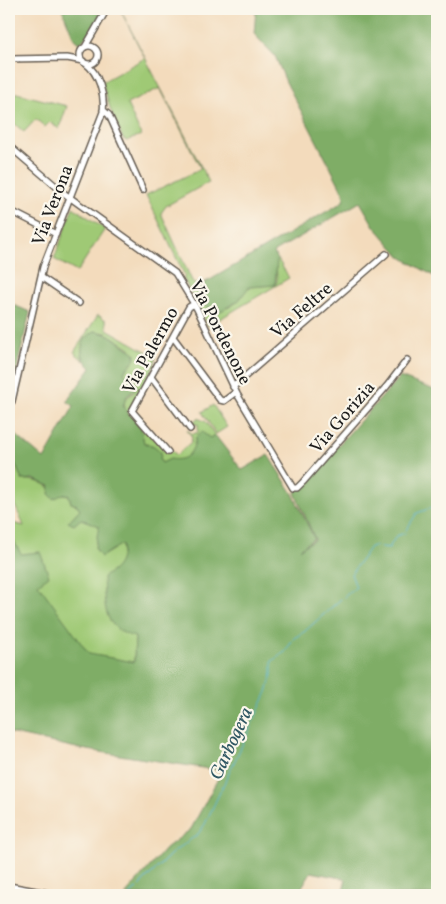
<svg xmlns="http://www.w3.org/2000/svg" width="446" height="904" font-family="Vollkorn,serif">
<style>
.green{fill:#9fc975;stroke:#5e7248}
.forest{fill:#7fad66;stroke:#4e6441}
.lines{fill:none;stroke-linecap:round;stroke-linejoin:round}
.stream{stroke:#50b2cf;stroke-width:1}
.minor-casing{stroke:#675f54;stroke-width:8}
.minor{stroke:#fff;stroke-width:5}
.labels{text-anchor:middle;stroke-width:4.5;stroke-linejoin:round;paint-order:stroke}
.street-label{font-size:18px;fill:#1c1c1c;stroke:#fbf7ec}
.water-label{font-size:19px;font-style:italic;fill:#315864;stroke:#fbf7ec}
</style>
<rect width="100%" height="100%" fill="#fbf7ec"/>
<filter id="ink" filterUnits="userSpaceOnUse"><feTurbulence type="fractalNoise" baseFrequency=".02" numOctaves="2"/><feDisplacementMap in="SourceGraphic" scale="10" xChannelSelector="R" yChannelSelector="G"/><feConvolveMatrix kernelMatrix="1 2 1 2 8 2 1 2 1" color-interpolation-filters="sRGB"/></filter>
<filter id="wash" filterUnits="userSpaceOnUse"><feTurbulence type="fractalNoise" baseFrequency=".0096" numOctaves="4" result="noise"/><feDisplacementMap in="SourceGraphic" scale="20" xChannelSelector="R" yChannelSelector="G"/><feGaussianBlur stdDeviation="1.12" result="paint"/><feColorMatrix in="noise" values="0 0 0 0 0 0 0 0 0 0 0 0 0 0 0 0 0 1.4 0 .05"/><feComposite in="paint" operator="in"/></filter>
<g filter="url(#wash)">
<rect width="100%" height="100%" fill="#f3dbbc"/>
<!-- green -->
<path class="green" d="M120,9L209,182L166,206L161,213L193,283L198,285L210,280L199,289L205,306C217,312 229,310 239,300C243,296 244,291 249,287L275,285L277,281L276,256L289,278L208,326L183,278L185,276L146,195L201,169L160,88L127,104L141,135L127,141L123,139L111,111L102,82L145,58Z
M9,91L67,106L59,129L50,122L45,127L36,119L24,132L9,119Z
M73,207L105,229L77,272L54,259Z
M98,315L106,320L107,329L156,357L154,366L128,412L167,452L169,453L171,450L177,455L191,442L192,437L187,430L193,434L198,432V424L191,425L197,418L205,421L215,435L210,438L198,434L194,448L186,458L177,461L169,460L162,463L160,460L161,454L152,445L144,443L141,429L125,410L124,400L134,392L137,386L134,379L127,376L124,372L132,363L130,348L106,333L95,331C85,337 78,350 84,361L74,352Z
M213,405L227,427L216,434L202,412Z
M9,454L13,458L22,480C43,478 51,492 69,495L71,503L77,505L80,509L69,522L81,519L100,526L95,547L122,543V560L116,570L135,637L134,662L89,655C69,628 9,552 9,522L24,526L9,492Z"/>
<!-- forest -->
<path class="forest" d="M62,9H103L95,26L80,44L74,39Z
M256,9H433L437,17V278L401,257L374,226L360,202L274,252L277,260L275,285L249,287L238,301L221,311C209,310 199,304 197,291L203,284L341,203L344,199L343,192L286,82L275,56L254,34Z
M9,303L30,312L9,401Z
M95,331L109,335L135,353V359L124,372L127,376H133L137,388L127,396L123,406L141,429L144,443L154,446L161,452L160,460L162,463L170,459C188,462 193,452 196,437L202,432L210,438L215,435L242,470L268,455L292,492L314,538L300,549L315,539L295,493L400,377L437,391V895H342L346,879L311,872L297,895H125L166,848L191,829L222,771L81,749L9,733V532L21,554L40,552L49,576L38,584L89,654L134,662L135,637C102,629 105,605 103,577C119,568 122,561 122,544L101,557L95,548L99,526L81,519L74,525L68,522L80,509L77,505L71,503L69,495L63,494L54,499L49,494L50,486L33,479L22,480L13,458L9,454V429L44,459L74,406L67,401L91,368C78,355 78,341 95,331Z"/>
<g class="lines">
<!-- stream -->
<path class="stream" d="M406,530L417,513L437,506
M344,597L356,587L351,574L370,547L375,546L389,548L396,536L405,533
M130,895L171,854L198,834L205,824L267,692L272,674V661L285,652L294,638L304,632L341,599"/>
</g>
</g>
<g filter="url(#ink)">
<g class="lines">
<!-- minor casing -->
<g class="minor-casing">
<path id="minor" d="M80 55a9 9 0 1 1 18 0a9 9 0 1 1-18 0Z
M85,47L107,9
M9,59L67,58L83,61
M103,110L109,115L143,190
M9,146L65,194L175,273L197,309L237,394L293,488H297L303,482L387,386L407,360
M9,210L56,234
M41,277L79,303
M173,337L220,400L224,401L236,392
M151,377L190,429
M233,387L386,254
M12,401L43,267L103,112C105,95 99,73 85,63
M168,452L132,411L189,307L194,304
M9,886L58,895"/>
</g>
<!-- minor -->
<use href="#minor" class="minor"/>
</g>
</g>
<g class="labels">
<!-- street labels -->
<g class="street-label">
<text transform="translate(52 205) rotate(-69)" y="6">Via Verona</text>
<text transform="translate(301 310) rotate(-41)" y="6">Via Feltre</text>
<text transform="translate(221 332) rotate(63)" y="6">Via Pordenone</text>
<text transform="translate(150 350) rotate(-61)" y="6">Via Palermo</text>
<text transform="translate(342 417) rotate(-49)" y="6">Via Gorizia</text>
</g>
<!-- water labels -->
<g class="water-label">
<text transform="translate(230 743) rotate(-65)" y="7">Garbogera</text>
</g>
</g>
<!-- margin -->
<rect width="446" height="904" fill="none" stroke="#fbf7ec" stroke-width="30"/>
</svg>
